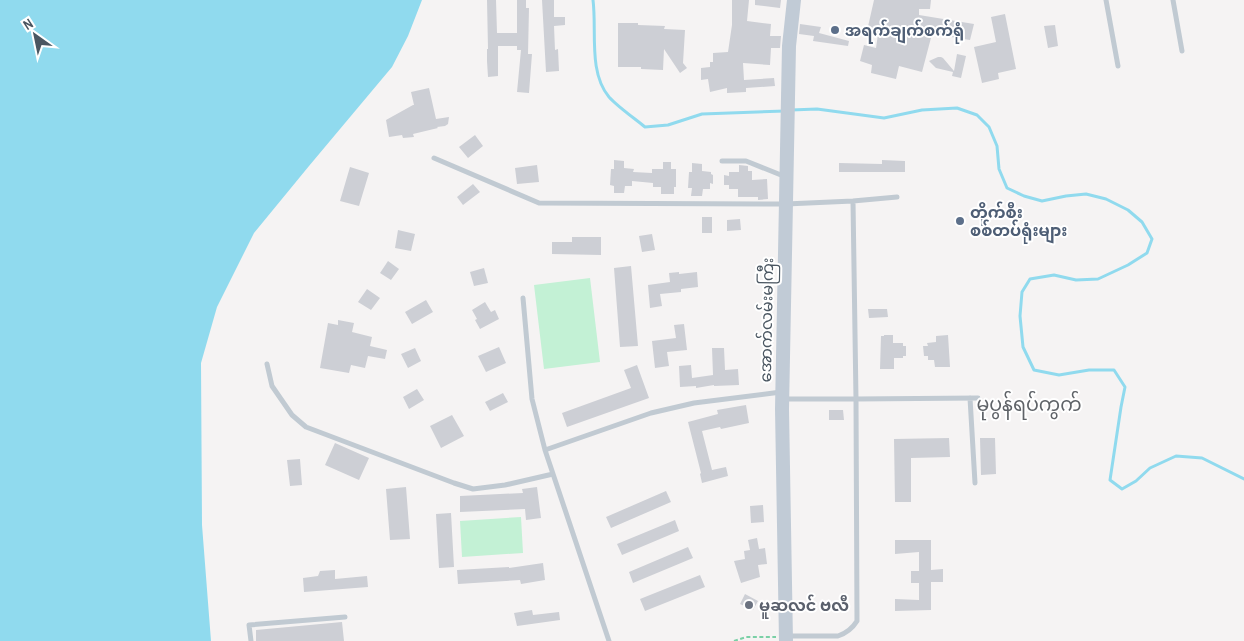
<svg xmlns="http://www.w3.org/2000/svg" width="1244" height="641" font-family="'Archivo Narrow','Noto Sans Myanmar',sans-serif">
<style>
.green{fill:#c3f1d5}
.water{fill:#90daee}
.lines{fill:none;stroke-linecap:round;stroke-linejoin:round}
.stream{stroke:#90daee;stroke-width:3}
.building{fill:#cdcfd5}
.path{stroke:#7ad0a6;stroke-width:2;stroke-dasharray:4 2.5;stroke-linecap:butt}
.service{stroke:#c1cad2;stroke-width:5}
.secondary{stroke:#c1cbd6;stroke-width:14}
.service-dot{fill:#5c6f8a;stroke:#fff;stroke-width:2}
.worship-dot{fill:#6b7280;stroke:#fff;stroke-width:2}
.labels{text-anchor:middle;stroke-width:4;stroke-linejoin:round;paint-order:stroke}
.service-label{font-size:16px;font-weight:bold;fill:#4e5e75;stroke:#fff;text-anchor:start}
.street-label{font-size:16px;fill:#4a5661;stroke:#fff}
.worship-label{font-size:16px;font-weight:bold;fill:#5b616d;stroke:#fff;text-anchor:start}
.quarter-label{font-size:19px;fill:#5f6368;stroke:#fff}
</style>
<rect width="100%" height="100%" fill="#f5f3f3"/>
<!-- green -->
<path class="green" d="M590,278L600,362L544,369L534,285Z
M521,517L523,553L462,557L460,521Z"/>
<!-- water -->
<path class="water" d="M0,0H422L408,36L392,67L309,166L254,233L217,307L201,363L202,525L211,641H0Z"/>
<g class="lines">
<!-- stream -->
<path class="stream" d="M593,0C597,30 588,72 609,97C618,107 634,118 645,127L668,125L702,114L785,111
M791,110L817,109L884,118L922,110L957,108L977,115L989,127L997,146L999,169L1007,188L1024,196L1042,201L1066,196L1086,194L1106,199L1128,210L1142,222L1152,239L1147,253L1128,265L1098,279L1076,280L1054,275L1030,279L1022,292L1020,316L1023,347L1034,370L1059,375L1089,370H1114L1125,387L1121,407L1110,480L1122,489L1136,481L1150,468L1176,456L1202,458L1244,479"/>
</g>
<!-- building -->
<path class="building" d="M487,0H496L497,33H517V0H526V8H529L528,54H532L529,93L517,92L521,50H517V46H498V76L488,77L487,61V49H488Z
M542,0H554V17H565V25L554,26L555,50L558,49L559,71L546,72Z
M732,0H749L747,21L771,24L770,36H781L780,48H771L770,65L743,63L744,80L774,78L775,86L746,88V92L727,93V88L710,92L708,79L701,80V68L710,67V62H713V53L728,52L732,25Z
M755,0H781L780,8L755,5Z
M874,0H931L930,9H919V15L974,24L970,40L932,34L922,72L899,66L896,79L871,73L872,65L860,61L864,45L876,48L878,34L867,31Z
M1005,14L1016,69L998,73L999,79L982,83L974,47L996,42L991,17Z
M618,23H638V25L665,26L664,29L685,30L683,63L687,68L680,73L664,49L663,70L641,69V67H618Z
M800,24L821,27L819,33L849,41L848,46L813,41L814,36L799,34Z
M1055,25L1058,46L1048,48L1044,26Z
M957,54L966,56L961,78L952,76L953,72L936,68L929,61L938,57H941L943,58L954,71Z
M429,88L436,119L449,117L448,124L445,126L437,127L438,128L413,134L414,137L403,138L402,135L389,137L386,120L413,105H414L411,92Z
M475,135L483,146L468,158L459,147Z
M614,160L624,161V168L634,169L633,172L652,173V169H663V162H671V169H676V187H674V194H661V187H653V183L632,181V186H625L624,193H614V186L610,185L611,169H614Z
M882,160L905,161V172H839V163L882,164Z
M692,163L702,164V171L711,172V174L713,175V184L710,183V189H703L702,196H691L692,188H688L689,172H692Z
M537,165L539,182L517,184L515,168Z
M739,165L748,166V171H752V180L767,179L768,199L758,200V197H738V189H729V185H724V175L729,176V172H739Z
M350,167L369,173L359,206L340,201Z
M473,184L480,192L463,205L457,197Z
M702,217H712V233H702Z
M740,219L741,230L727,231V220Z
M398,230L415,234L411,251L395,248Z
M652,234L655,250L642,252L639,236Z
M572,237H601V255L552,254V242H572Z
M388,261L399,269L391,280L380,273Z
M631,266L638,346L620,347L614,268Z
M484,268L488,283L474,286L470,272Z
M679,272V274L697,272L698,287L681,289V292L660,294L662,306L650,308L648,285L670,282L669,273Z
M367,289L380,298L371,310L358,302Z
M426,300L433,312L412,324L405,312Z
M485,302L491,312L495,310L499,319L480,329L475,320L477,319L472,310Z
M868,309H887L888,317L869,318Z
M338,320L354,323L352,332L372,337L370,346L387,350L385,359L368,356L365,368L351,365L349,373L320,368L328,323L338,325Z
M684,324L687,350L667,352L669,366L655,368L652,341L676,338L674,325Z
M884,335H893V343H903V346H906V356H903V358H894V369H880L881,336H884Z
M948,335L950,367H935L934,360H928V356H924L923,346H928L927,343L936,342V336Z
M499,347L506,363L486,372L478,356Z
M415,348L421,361L408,368L401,354Z
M712,348H724L725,370L738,369L739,385L714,386V385L696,388V386L680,387L679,366L691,365L692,378L713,375Z
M637,365L649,398L567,427L562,413L631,388L624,370Z
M417,389L424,400L409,409L403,397Z
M503,393L508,402L490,411L485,402Z
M746,405L749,423L721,429L720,427L702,431L712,470L726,467L728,476L702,483L700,474L701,473L688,422L718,414L717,410Z
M829,410H843L844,420H829Z
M452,415L464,436L441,448L430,426Z
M949,438L950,457L911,458V502H895L894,439Z
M980,438H995L996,474L981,475Z
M335,443L369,458L359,480L325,465Z
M300,459L302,485L290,486L287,460Z
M406,487L410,539L390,540L386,489Z
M537,487L541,518L526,520L525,509L460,512V496L523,493L522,489Z
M666,491L671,502L611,528L606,517Z
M763,505L764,522L751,523L750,506Z
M451,513L454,567L439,568L436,514Z
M675,520L679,531L622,555L617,544Z
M757,538L759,549L765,548L767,564L758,565L760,577L741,583L734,561L745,559L744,551L750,550L748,540Z
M895,540H931V570L943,569V582H931V610L895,611V599L919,600V583H911V571H919V552L895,554Z
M688,547L693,558L633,583L629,572Z
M543,563L545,580L521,584L520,580L458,584L457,570L509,567V568Z
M335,570V579L367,576L368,587L304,592L303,578L318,576L320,571Z
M700,575L705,587L645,611L640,599Z
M745,594L758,601L753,610L740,604Z
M532,610L533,615L559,612L560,620L517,626L514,613Z
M342,622L344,641H256V630Z"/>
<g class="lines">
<!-- path -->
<path class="path" d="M734,641L746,637H776"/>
<!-- service -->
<path class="service" d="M1106,0L1118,66
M1173,0L1182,51
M434,158L539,203L786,204L853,201L897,197
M722,161H746L786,177
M523,298L532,399L545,450L609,641
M267,364L272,386L292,415L306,427L454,483L473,489L505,485L553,474
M970,398L975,483
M782,399H856L978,398
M545,450L651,413L694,403L781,392
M786,636H838C847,633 852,629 857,621L856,399L853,201
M251,641L249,625L345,617"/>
<!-- secondary -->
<path class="secondary" d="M786,641L782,409L789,46L794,0"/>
</g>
<!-- markers -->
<g class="service-dot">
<circle cx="835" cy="30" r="5"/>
<circle cx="960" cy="221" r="5"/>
</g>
<circle class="worship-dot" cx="749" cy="605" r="5"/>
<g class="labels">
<!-- service labels -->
<g class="service-label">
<text x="845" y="36">အရက်ချက်စက်ရုံ</text>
<text x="970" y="218">တိုက်စီး<tspan x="970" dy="18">စစ်တပ်ရုံးများ</tspan></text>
</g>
<!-- street labels -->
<g class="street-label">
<text transform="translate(766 320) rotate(-89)" y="6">အောက်လမ်းမကြီး</text>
</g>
<!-- worship labels -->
<g class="worship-label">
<text x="759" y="611">မူဆလင် ဗလီ</text>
</g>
<!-- quarter labels -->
<g class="quarter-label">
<text x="1029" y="411">မုပွန်ရပ်ကွက်</text>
</g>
</g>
<!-- north arrow -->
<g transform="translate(35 35) rotate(327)" stroke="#ffffff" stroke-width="4" paint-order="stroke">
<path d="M0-4L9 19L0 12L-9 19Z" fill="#4a5661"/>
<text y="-8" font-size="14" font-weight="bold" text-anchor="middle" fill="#4a5661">N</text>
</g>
</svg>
